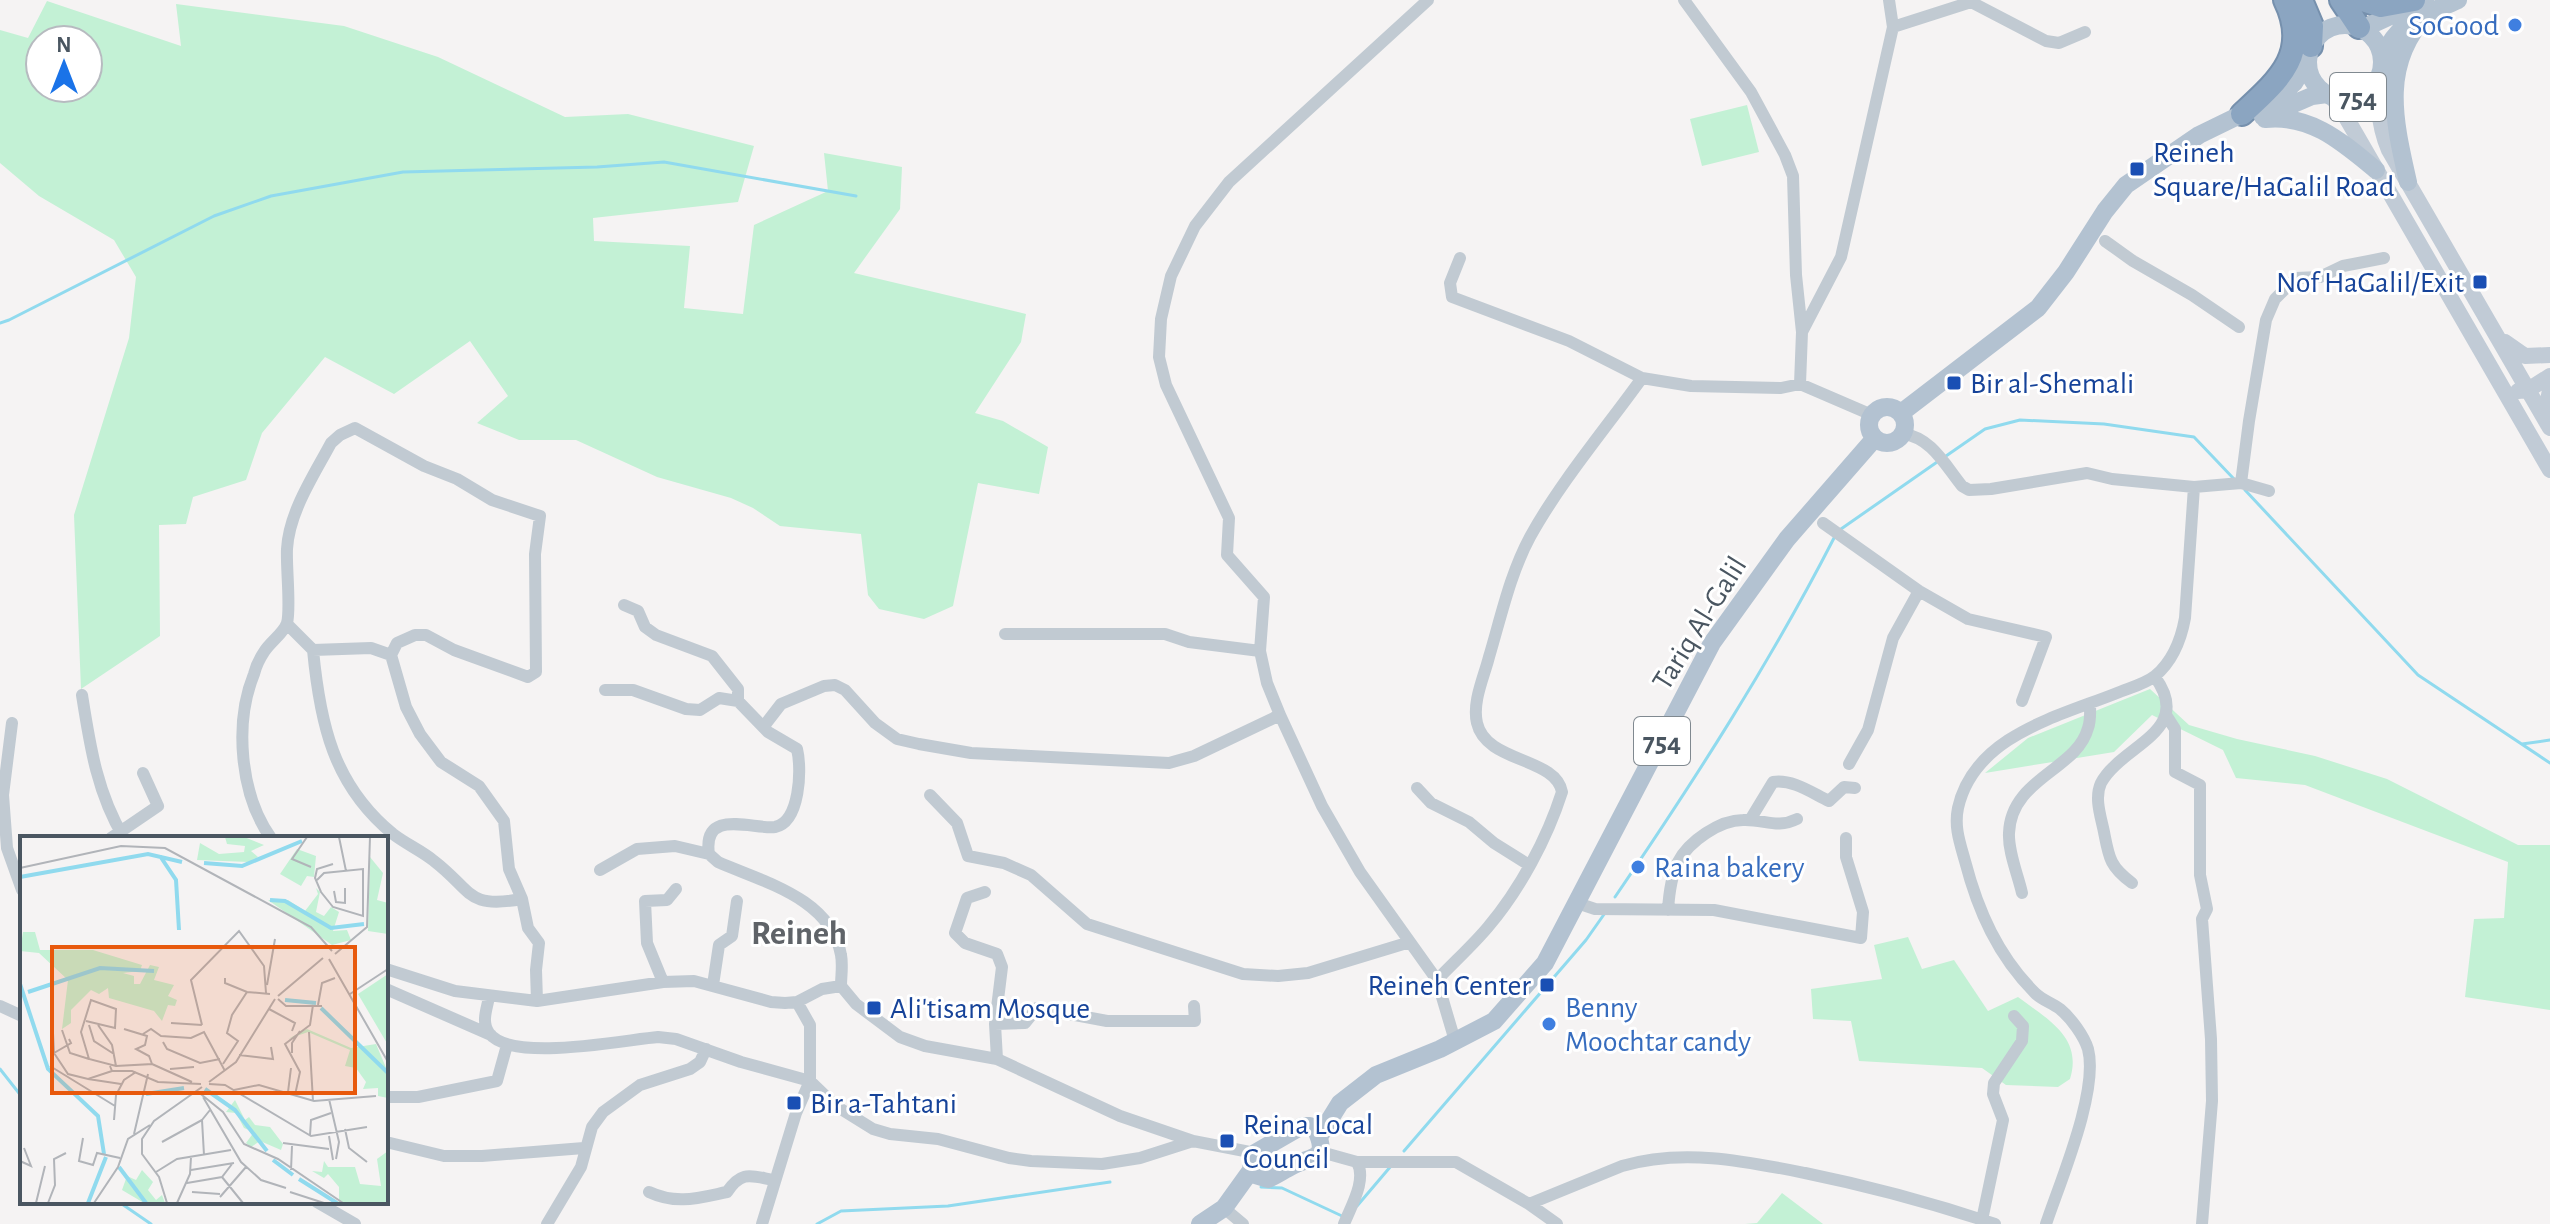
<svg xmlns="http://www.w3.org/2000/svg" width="2550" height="1224" font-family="'Alegreya Sans',sans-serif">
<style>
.green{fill:#c3f1d5;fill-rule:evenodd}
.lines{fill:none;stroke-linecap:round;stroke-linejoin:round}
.stream{stroke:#90daee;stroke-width:3}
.highway-casing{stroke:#7690ad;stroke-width:26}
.street{stroke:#c1cad2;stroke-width:12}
.secondary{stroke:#c1cbd6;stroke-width:16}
.primary{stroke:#b3c2d1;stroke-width:18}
.highway{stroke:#8ba5c1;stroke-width:22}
.shop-dot{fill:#3f7fe0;stroke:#fff;stroke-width:3}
.transit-dot{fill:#1a4fb4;stroke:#fff;stroke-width:3}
.labels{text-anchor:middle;stroke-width:6;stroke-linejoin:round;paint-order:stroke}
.shield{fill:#fff;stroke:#808990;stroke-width:2}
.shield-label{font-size:28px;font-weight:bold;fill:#4a5661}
.shop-label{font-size:30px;fill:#366cbe;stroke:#fff;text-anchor:start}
.transit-label{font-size:30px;fill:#164399;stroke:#fff;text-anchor:start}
.street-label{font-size:30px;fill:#4a5661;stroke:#fff}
.quarter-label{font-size:34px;font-weight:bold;fill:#5f6368;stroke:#fff}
.inset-river{fill:none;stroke:#90daee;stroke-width:4}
.inset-road{fill:none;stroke:#b1b4b9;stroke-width:2}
.view{fill:#e8590c;fill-opacity:0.15;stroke:#e8590c;stroke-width:4}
.inset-edge{fill:none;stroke:#4a5661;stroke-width:4}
</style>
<rect width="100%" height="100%" fill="#f5f3f3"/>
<!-- green -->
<path class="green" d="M47,1L181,46L176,4L344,26L438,57L565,117L628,114L754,146L738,202L593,218L594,241L690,246L684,308L743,314L754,225L828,191L824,153L902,167L900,209L854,273L1026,314L1021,342L975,413L1003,421L1048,447L1039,494L978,483L953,606L924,619L879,609L868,595L861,534L780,526L753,508L731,498L657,477L576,440H519L477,423L508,396L470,341L394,394L325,357L262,433L246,480L193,497L186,524L159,525L160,636L81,689L74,515L129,338L136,277L114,240L39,196L0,163V30L28,38ZM40,40H88V88H40Z
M1747,105L1759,152L1702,166L1690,119Z
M2150,689L2189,725L2237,739L2315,756L2387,779L2518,845H2550V1010L2465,997L2474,919L2504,918L2508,862L2305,785L2236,778L2223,750L2152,715L2114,752L1985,773L2028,738Z
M1908,937L1922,969L1954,960L1988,1011L2018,997C2047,1019 2083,1037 2070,1079L2058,1087L2006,1085L1982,1068L1859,1061L1851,1021L1813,1019L1811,989L1882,979L1874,945Z
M1782,1193L1823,1224H1745L1757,1223Z"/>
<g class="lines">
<!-- stream -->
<path class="stream" d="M0,323L9,320L214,216L271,196L403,172L597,167L664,162L856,196
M1946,456L1985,429L2020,420L2104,424L2194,437L2234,479
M2245,490L2418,675L2550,763
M1841,529L1940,460
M2522,744L2550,740
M1615,897C1694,781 1770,663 1834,538
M0,1069L22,1097
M1404,1151L1586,940L1605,913
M1261,1187L1282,1188L1342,1216
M119,1202L151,1224
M1357,1206L1391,1166
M817,1224L841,1211L948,1206L1110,1182"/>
<!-- highway casing -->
<g class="highway-casing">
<path id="highway" d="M2301,0L2312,26L2311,46
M2341,0L2359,27
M2363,0L2381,6L2414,0
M2242,114C2279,80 2311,53 2285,0"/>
</g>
<!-- street -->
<path class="street" d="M1684,0L1751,92L1785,155L1793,176L1796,275L1802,332L1800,384
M1893,27L1971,2L2046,41L2059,43L2085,32
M2105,241L2133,261L2192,295L2239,327
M1460,258L1450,283L1452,297L1569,341L1642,378L1691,386L1781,388L1800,384L1872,415
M1802,332L1841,257L1893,27L1889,0
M1903,434C1931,437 1945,465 1962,486L1969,490L1991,489L2087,473L2112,479L2194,487L2241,483L2269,491
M2241,483L2249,421L2266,320L2275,299L2296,278L2320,277L2343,266L2384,258
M1823,523L1919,591L1968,619L2046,637L2022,701
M624,605L638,611L645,627L656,635L712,656L738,689V701
M287,624L313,650L371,648L391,655
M1005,634H1165L1189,642L1260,651L1267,683L1280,715
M313,650C320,723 333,785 393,834C406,844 422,851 434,861C473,891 466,909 522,899
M1260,651L1264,597L1227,555L1229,518L1166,385L1159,357L1161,319L1171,276L1195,226L1229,182L1428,0
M82,695C90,746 97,793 124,838
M2166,715L2175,729V772L2200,785V875L2207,909L2202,919L2211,1039L2212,1101L2202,1224
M12,723L3,795L7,848L22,890
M764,726L781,704L824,686L835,685L845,690L875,723L897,739L919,744L971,753L1169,763L1194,756L1280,715L1322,806L1360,872L1437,980L1455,1041
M1849,764L1868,730L1893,638L1919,591
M1417,788L1431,803L1469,822L1494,843L1529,865
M930,795L957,823L968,856L1004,863L1031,875L1087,924L1243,974L1278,976L1308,973L1410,942
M1750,820L1773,782C1793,779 1812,793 1829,801L1844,787L1855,788
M111,838L158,806L143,773
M271,838C240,795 234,723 254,674C256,666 260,658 264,652C270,642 284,633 287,623C291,609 286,567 287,549C289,512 314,475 331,443L340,435L355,428L424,466L457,479L492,500L540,516L535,554L536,672L528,677L454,650L426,635H415L397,643L391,655L406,707L420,734L441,762L479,786L504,821L509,869L522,899L528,928L539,943L536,970L537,1001
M600,870L637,849L675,846L709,854
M2132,883C2110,867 2109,858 2104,832C2101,817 2094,798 2101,783C2121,745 2195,732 2155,677
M985,892L967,898L955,933L965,943L997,954L1002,967L995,1024L997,1059
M2022,893C2018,875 2008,852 2009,833C2011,778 2077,770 2088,728C2091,720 2090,712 2090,704
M1577,903L1595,909L1714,910L1861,938L1863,912L1846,857V838
M1668,910C1669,894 1671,877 1678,862C1689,841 1720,820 1743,820C1764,819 1777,829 1797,819
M386,969L455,991L537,1001L663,982L694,981L771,1002L785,1003L797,1002L822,989L841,986C841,976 843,965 841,955C831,898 763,882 718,862L709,854C702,807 754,830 775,827C800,822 802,769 797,749L768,732L738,701L719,698L700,710L686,709L633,690H605
M1437,980C1454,962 1473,945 1488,927C1520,889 1547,839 1562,792C1556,757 1486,763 1477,723C1472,702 1484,677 1489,657C1501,617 1510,574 1530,537C1559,484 1606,428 1642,378
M663,982L647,943L645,901L667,900L676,889
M713,985L719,945L732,936L737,901
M841,986L856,1004L900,1037L925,1046L997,1059L1120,1116L1193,1141
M386,989L491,1035
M489,997C487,1009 481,1022 489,1033C511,1063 623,1040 658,1037L676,1039L741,1062L810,1081L836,1106L873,1129L890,1134L938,1139L1009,1158L1031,1161L1102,1164L1140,1158L1193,1141L1255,1153
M0,1006L22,1016
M995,1024L1025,1023L1037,1008L1107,1021H1195L1194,1006
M386,1097H418L497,1081L507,1045
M386,1142L444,1156H482L584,1148
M1321,1152L1357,1162H1456L1529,1204L1557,1224
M649,1192C677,1205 698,1198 727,1192C742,1170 751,1176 774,1180
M317,1202L355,1224
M1529,1204L1622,1166C1682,1148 1745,1161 1805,1173C1869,1186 1932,1203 1995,1224
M1224,1208L1243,1224
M1982,1220L2003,1120L1993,1094L1994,1083L2022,1041L2023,1026L2014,1016
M547,1224L581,1167L592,1127L603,1112L640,1085L690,1069L700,1062L706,1049
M762,1224L796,1113L810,1081V1025L797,1002
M1344,1224C1351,1206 1367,1180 1357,1162
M2046,1224C2060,1182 2099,1091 2088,1049C2084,1036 2071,1018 2060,1009C2052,1003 2042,1000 2035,993C1998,956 1978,911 1965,861C1960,843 1954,827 1958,808C1974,736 2057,717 2117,693C2129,688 2145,684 2155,676C2173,661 2181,640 2185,618L2194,487"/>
<!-- secondary -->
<path class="secondary" d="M2381,70C2378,99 2377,122 2389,150L2550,428
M2332,97L2343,112L2550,470
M2505,342L2525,356L2550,355
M2518,391L2528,390L2550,376
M2549,422L2547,406L2550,390"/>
<!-- primary -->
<path class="primary" d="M2308 62a37 37 0 1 1 74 0a37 37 0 1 1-74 0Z
M2362,29L2425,0
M2382,58C2399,19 2423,16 2458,0
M2263,117L2312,96L2327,94
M2265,119C2311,114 2342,142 2376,170
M2408,182C2394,120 2380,64 2428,13
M1869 425a18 18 0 1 1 36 0a18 18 0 1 1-36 0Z
M1901,413L2038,308L2066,272L2105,211L2126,185L2199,135L2281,95L2294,83L2308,60
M1302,1126H1310L1316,1130C1329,1160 1313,1155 1292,1166C1284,1170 1277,1175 1268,1179L1255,1175L1251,1164L1255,1153Z
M1319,1137L1340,1103L1376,1075L1440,1049L1494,1021L1545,963L1712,643L1787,539L1875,438
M1200,1224L1224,1208L1252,1169"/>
<!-- highway -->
<use href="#highway" class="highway"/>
</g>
<!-- markers -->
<g class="shop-dot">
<circle cx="2515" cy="25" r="8"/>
<circle cx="1638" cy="867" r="8"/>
<circle cx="1549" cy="1024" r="8"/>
</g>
<g class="transit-dot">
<rect x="2129" y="161" width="16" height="16" rx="4"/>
<rect x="2472" y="274" width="16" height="16" rx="4"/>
<rect x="1946" y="375" width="16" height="16" rx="4"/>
<rect x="1539" y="977" width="16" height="16" rx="4"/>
<rect x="866" y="1000" width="16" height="16" rx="4"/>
<rect x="786" y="1095" width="16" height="16" rx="4"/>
<rect x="1219" y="1133" width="16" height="16" rx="4"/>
</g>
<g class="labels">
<!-- shield labels -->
<g class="shield">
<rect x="2330" y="73" width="56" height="48" rx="6"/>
<rect x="1634" y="717" width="56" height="48" rx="6"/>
</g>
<g class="shield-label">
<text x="2358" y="107">754</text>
<text x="1662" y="751">754</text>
</g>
<!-- shop labels -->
<g class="shop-label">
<text x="2499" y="35" text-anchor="end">SoGood</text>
<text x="1654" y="877">Raina bakery</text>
<text x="1565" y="1017">Benny<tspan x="1565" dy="34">Moochtar candy</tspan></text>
</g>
<!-- transit labels -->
<g class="transit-label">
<text x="2153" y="162">Reineh<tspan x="2153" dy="34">Square/HaGalil Road</tspan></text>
<text x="2464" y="292" text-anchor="end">Nof HaGalil/Exit</text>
<text x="1970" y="393">Bir al-Shemali</text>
<text x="1531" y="995" text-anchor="end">Reineh Center</text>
<text x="890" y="1018">Ali'tisam Mosque</text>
<text x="810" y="1113">Bir a-Tahtani</text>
<text x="1243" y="1134">Reina Local<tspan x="1243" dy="34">Council</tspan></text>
</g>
<!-- street labels -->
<g class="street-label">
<text transform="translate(1699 623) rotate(-58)" y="10">Tariq Al-Galil</text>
</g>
<!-- quarter labels -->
<g class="quarter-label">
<text x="799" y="944">Reineh</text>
</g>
</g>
<!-- overview -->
<g transform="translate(20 836)">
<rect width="368" height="368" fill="#f5f3f3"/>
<path d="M205,1H224L244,9L231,15L238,21L229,26L177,24L180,7L199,18L224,16L225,10L207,8ZM277,13L296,20L294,41L287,40L281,50L260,38ZM350,21L363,37L357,64L368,67V98L348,95ZM296,52L300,56L296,76L304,80L311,71L319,76L313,95L327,94L331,104L312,109L248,64H268L285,75L298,58ZM3,96H15L20,114H73L122,129L120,135L103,137L114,140V148H120L130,129L139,131L134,144L154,149L148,160L157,164L155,170L148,169L142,185L134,175L89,162L88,152L79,158L71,154L51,174V187L42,193L48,144L19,117L0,115ZM368,138L367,179L368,209L338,158ZM287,193L331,212L356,208L367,234L368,262L358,260V252L343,253L346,246L336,232L325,230L330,214L288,196L268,203ZM215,264L225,284L229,281L235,289L250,291L263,308L261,314L240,305L231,311L226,307L234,296L224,292L216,277L206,276ZM368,315V367H313L319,365V351L308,338L304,342L292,335L302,336L304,325L308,331H335L340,348L361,350L357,323ZM122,334L133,346L128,354L136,364L142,359L145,367H124L102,354L107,340L116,344Z" fill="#c3f1d5"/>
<path class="inset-river" d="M140,20L156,44L159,94M184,27L222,30L282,5M0,41L128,18L162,26M250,64L265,65L311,92L344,88M0,148L28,233L78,280L84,318M8,156L80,132L134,135M265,164L296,167M301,172L368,237M185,253L215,274L247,315M126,258L164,252M253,324L273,339M99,331L126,367M279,343L317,367M68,367L86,321"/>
<path class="inset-road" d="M287,1L272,23L291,31M319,1L326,35M0,32L101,10L145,12L291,91L312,115M297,44L304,37L343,33V80L313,71L301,56L295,42L297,33L313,28M314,55L316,66L325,67V52M315,118L347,91L350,1M309,123L368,226M205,142V147L227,156L250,158M247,149L255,103M330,158L368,133M258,160L303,122M258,163L266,170H302M298,169L302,147L315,142M249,173L275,187L272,195M66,185L95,192L96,173L71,164L61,196L69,223L96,230L132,228L129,220L116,213L125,209L127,200L104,193M151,187L182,189M69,189L74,205L94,218M78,189L92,209L96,230M182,189L171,144L219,95L244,130L246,157M42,194L50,217L69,223M289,196L293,265M33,197L34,217L48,238L68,243L92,235M123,198L131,193L141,200L171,202L184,196L205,235M143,206L147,213L180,227L200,223M34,217L51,207L49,203M272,217V207L280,195M219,219L253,223L251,211M132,228L172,246M203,228L218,205L207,197L212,179L227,156M30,230L95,270M90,230L92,235H112L138,246L181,248M150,233L174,231M68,243L101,248M189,246L216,226L255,163M189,248L205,249L291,300L347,291M214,254L239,249L294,265L356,260M177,255L203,276L224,308L258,323L323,367M268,256L271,232M275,259L280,236L265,208L290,189L293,169M183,261L221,326L241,344L266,352M309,263L319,306L316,323M94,284L96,259L104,244L116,236M325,293L329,312L347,326M114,298L128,238M290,299L291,284L311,277M309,300L313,324M63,302L59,325L73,329L77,317L100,322M142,306L182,284M263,307L309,313M184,319L182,284L190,274M0,325L11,330L4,312M171,334L214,327M271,334L272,310M136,336L157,323L211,314M202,341L223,367M167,347L202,341L212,328M172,356L200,358M270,356L304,367M200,361L226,331M16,367L25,330M28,367L35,349L34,323L46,317M74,367L98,331L108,303L130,289M147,367L139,341L122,318V303L134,285L182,251M157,367L170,338L171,321"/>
<path class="view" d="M32,111H335V257H32Z"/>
<rect width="368" height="368" class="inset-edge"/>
</g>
<!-- north arrow -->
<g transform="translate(64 64)"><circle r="38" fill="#ffffff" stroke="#b7bbc0" stroke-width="2"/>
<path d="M0-6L14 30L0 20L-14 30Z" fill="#1a73e8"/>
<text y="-12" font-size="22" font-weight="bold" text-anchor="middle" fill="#4a5661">N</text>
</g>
</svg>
